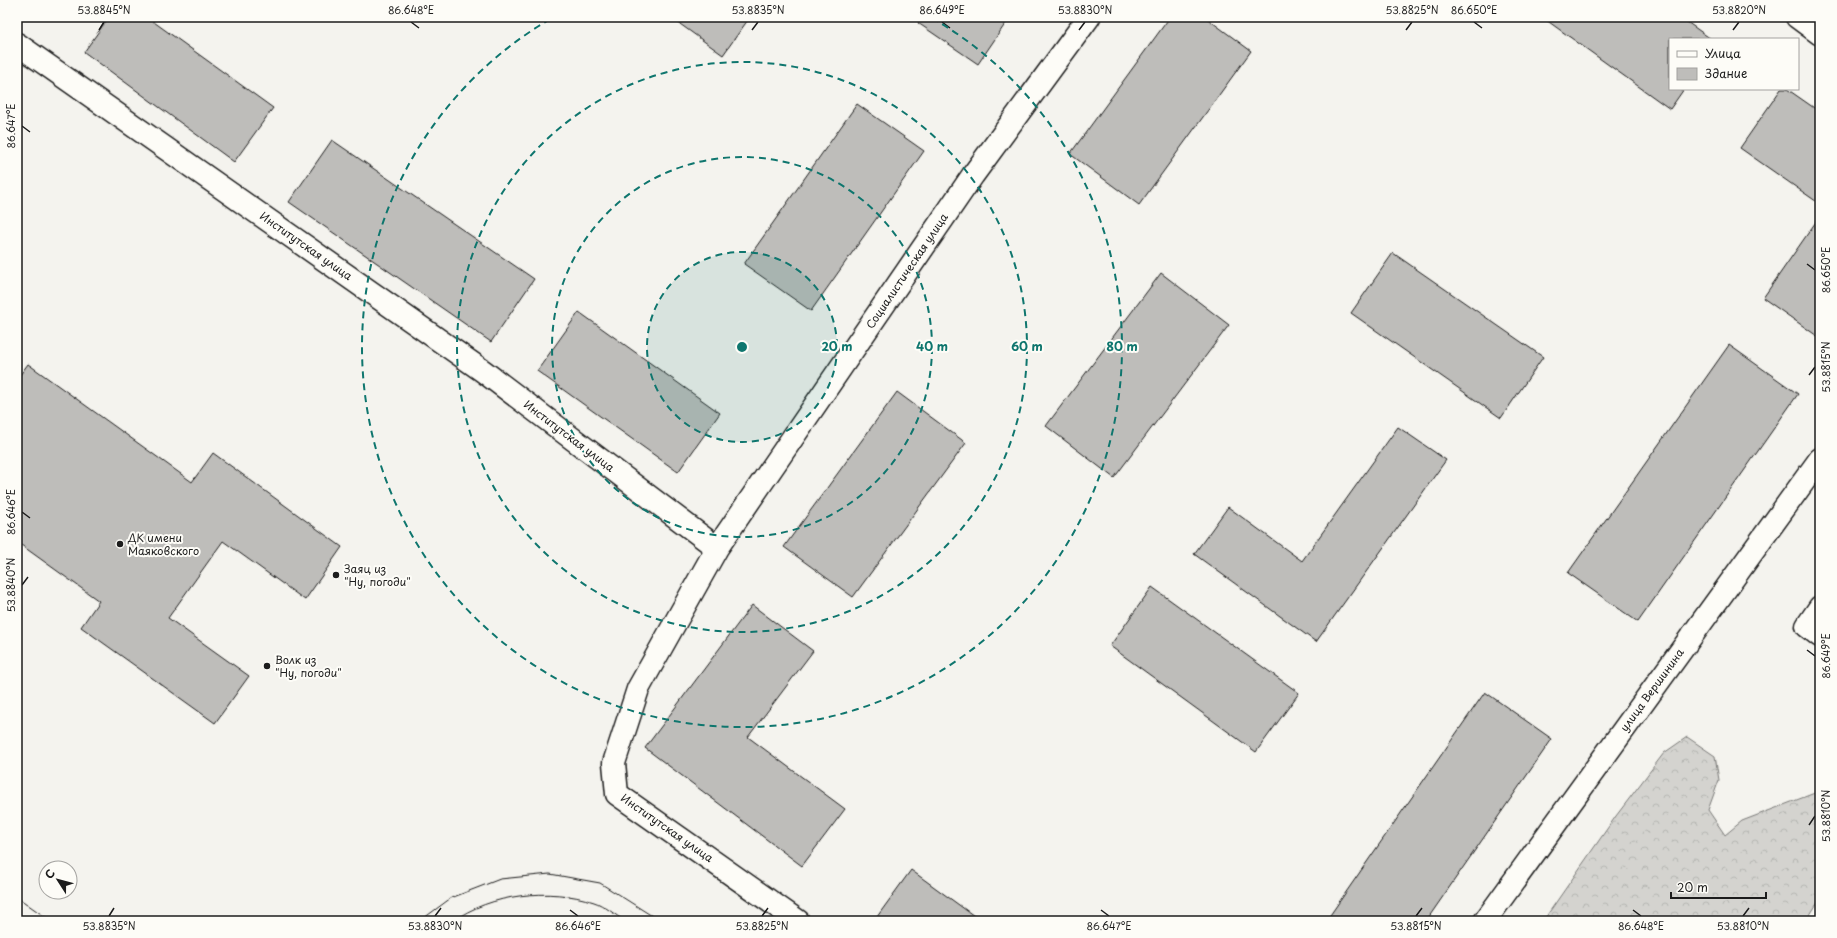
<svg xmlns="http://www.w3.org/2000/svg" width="1837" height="938" font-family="'Playpen Sans',sans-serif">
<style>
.forest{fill:url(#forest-crowns);stroke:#787876}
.building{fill:#bebdba;stroke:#1c1c1c}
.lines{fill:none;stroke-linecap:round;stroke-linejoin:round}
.minor-casing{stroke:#1c1c1c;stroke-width:25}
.major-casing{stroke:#1c1c1c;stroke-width:25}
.minor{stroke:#fdfcf7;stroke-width:22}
.major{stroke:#fdfcf7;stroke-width:22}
.tram{stroke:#1c1c1c;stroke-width:1}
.ticks{fill:none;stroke:#1c1c1c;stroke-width:1.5}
.ring{fill:none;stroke:#0f766e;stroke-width:2;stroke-dasharray:7 5}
.poi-dot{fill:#1c1c1c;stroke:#fdfcf7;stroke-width:1.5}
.labels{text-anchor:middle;stroke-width:4;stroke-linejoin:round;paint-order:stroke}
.street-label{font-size:11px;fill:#1c1c1c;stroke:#fdfcf7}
.poi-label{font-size:11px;fill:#1c1c1c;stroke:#fdfcf7;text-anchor:start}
.centre{fill:#0f766e;stroke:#fdfcf7;stroke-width:2}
.ring-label{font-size:12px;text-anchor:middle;font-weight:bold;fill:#0f766e;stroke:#fdfcf7;stroke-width:4;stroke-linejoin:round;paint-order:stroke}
.neatline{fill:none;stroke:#1c1c1c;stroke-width:1.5}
.ticks-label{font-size:10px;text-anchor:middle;fill:#1c1c1c}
</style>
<defs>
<pattern id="forest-crowns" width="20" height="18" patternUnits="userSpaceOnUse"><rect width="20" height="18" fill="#d4d3cf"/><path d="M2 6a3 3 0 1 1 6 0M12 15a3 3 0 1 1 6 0" fill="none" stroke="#b5b5b1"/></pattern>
</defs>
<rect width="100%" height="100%" fill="#f4f3ee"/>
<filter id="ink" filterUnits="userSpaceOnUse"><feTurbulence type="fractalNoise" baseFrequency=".025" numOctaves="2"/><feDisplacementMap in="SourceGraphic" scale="8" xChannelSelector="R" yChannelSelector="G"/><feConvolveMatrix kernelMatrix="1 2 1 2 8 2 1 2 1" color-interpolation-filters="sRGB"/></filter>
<g filter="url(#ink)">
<!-- forest -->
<path class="forest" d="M1687,737L1715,756L1719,780L1708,810L1725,835L1742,821L1820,791V899L1806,921H1543L1616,816L1664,753Z"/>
<!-- building -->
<path class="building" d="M109,17H147L273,108L234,162L84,52Z
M674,17H750L723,55L673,19Z
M922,17H1010L978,64L918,23Z
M1170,17H1205L1251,51L1139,205L1070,154Z
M1542,17H1680L1711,39H1670V89H1684L1670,109Z
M1781,89H1787L1820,112V204L1740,148Z
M857,104L924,151L811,311L744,264Z
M332,140L534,279L491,342L289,202Z
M1820,216V338L1763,298Z
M1393,253L1543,357L1501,418L1351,313Z
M1161,273L1229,325L1114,478L1046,426Z
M579,312L720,413L678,472L537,371Z
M1729,345L1798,394L1638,622L1568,573Z
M28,364L192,482L213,453L342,547L305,600L223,541L168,618L249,676L215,723L81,627L99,601L17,542V379Z
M897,392L966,443L853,597L784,547Z
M1398,427L1446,460L1316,642L1194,554L1228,507L1302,561Z
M1152,587L1299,693L1256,752L1110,646Z
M752,605L813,651L748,737L845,809L802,866L645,748Z
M1485,692L1552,739L1426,921H1326Z
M911,870L981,921H874Z"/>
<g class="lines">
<!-- minor casing -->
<g class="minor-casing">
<path id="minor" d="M17,44L483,371L717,548
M1820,607L1807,626L1820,636
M798,921L617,794L614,763L638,689L717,548L973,175L1089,17
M1485,921L1820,459"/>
</g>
<!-- major casing -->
<g class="major-casing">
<path id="major" d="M1797,17L1820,34"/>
</g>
<!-- minor -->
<use href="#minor" class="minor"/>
<!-- major -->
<use href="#major" class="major"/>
<!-- tram -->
<path class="tram" d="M17,897L51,921
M420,921L451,898L500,879L550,874L600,883L660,921
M453,921C490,894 550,887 594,902C604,905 615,915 625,921"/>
</g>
</g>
<!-- ticks -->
<path class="ticks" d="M411,22L419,28M942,22L950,28M1474,22L1482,28M99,30L104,22M752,30L758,22M1079,30L1085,22M1406,30L1412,22M1733,30L1739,22M22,126L30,132M1807,264L1815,270M1809,375L1815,367M22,512L30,518M22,585L28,577M1807,650L1815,656M1809,825L1815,816M570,910L578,916M1101,910L1109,916M1633,910L1641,916M109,916L114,908M435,916L441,908M762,916L768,908M1416,916L1422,908M1743,916L1749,908"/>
<!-- distance rings -->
<circle cx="742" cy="347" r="95" fill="#0f766e" fill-opacity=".12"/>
<g class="ring">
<circle cx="742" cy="347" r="95"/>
<circle cx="742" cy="347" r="190"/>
<circle cx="742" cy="347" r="285"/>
<path d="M932 18A380 380 0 1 1 552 18"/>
</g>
<!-- markers -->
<g class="poi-dot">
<circle cx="120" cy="544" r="4"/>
<circle cx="336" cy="575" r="4"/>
<circle cx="267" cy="666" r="4"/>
</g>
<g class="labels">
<!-- street labels -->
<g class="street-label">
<text transform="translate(306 246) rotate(35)" y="4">Институтская улица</text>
<text transform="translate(907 271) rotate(-56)" y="4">Социалистическая улица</text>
<text transform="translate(569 436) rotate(37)" y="4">Институтская улица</text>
<text transform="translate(1652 690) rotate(-54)" y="4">улица Вершинина</text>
<text transform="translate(667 828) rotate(35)" y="4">Институтская улица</text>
</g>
<!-- poi labels -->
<g class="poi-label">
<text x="128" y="542">ДК имени<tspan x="128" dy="13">Маяковского</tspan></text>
<text x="344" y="573">Заяц из<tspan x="344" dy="13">"Ну, погоди"</tspan></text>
<text x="275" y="664">Волк из<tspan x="275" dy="13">"Ну, погоди"</tspan></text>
</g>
</g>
<circle cx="742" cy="347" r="6" class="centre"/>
<g class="ring-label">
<text x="837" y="351">20 m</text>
<text x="932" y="351">40 m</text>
<text x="1027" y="351">60 m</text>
<text x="1122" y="351">80 m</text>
</g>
<!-- margin -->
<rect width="1837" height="938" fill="none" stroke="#fdfcf7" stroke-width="44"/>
<!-- legend -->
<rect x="1669" y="38" width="130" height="52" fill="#fdfcf7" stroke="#a3a29f"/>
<rect x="1677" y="51" width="20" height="6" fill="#fdfcf7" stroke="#a3a29f"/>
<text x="1705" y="58" font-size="12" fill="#1c1c1c">Улица</text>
<rect x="1677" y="68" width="20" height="12" fill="#bebdba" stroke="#a3a29f"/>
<text x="1705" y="78" font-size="12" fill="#1c1c1c">Здание</text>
<!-- north arrow -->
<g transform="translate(58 880) rotate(306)"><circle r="19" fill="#fdfcf7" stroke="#a3a29f"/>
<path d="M0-3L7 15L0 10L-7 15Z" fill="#1c1c1c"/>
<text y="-6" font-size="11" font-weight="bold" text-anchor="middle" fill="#1c1c1c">С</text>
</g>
<!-- scale -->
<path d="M1671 892v6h95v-6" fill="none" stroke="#1c1c1c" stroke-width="2"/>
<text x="1677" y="892" font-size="12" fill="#1c1c1c" stroke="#fdfcf7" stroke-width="3" paint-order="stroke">20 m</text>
<rect x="22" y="22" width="1793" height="894" class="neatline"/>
<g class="ticks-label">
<text x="104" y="14">53.8845°N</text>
<text x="411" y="14">86.648°E</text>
<text x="758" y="14">53.8835°N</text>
<text x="942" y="14">86.649°E</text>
<text x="1085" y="14">53.8830°N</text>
<text x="1412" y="14">53.8825°N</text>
<text x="1474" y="14">86.650°E</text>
<text x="1739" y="14">53.8820°N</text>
<text transform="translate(11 126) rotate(-90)" y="4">86.647°E</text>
<text transform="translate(1826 270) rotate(-90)" y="4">86.650°E</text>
<text transform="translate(1826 367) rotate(-90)" y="4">53.8815°N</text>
<text transform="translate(11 512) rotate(-90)" y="4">86.646°E</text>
<text transform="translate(11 585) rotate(-90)" y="4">53.8840°N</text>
<text transform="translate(1826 656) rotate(-90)" y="4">86.649°E</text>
<text transform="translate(1826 816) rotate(-90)" y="4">53.8810°N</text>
<text x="109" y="930">53.8835°N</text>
<text x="435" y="930">53.8830°N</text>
<text x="578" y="930">86.646°E</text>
<text x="762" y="930">53.8825°N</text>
<text x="1109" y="930">86.647°E</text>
<text x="1416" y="930">53.8815°N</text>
<text x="1641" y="930">86.648°E</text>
<text x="1743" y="930">53.8810°N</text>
</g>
</svg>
